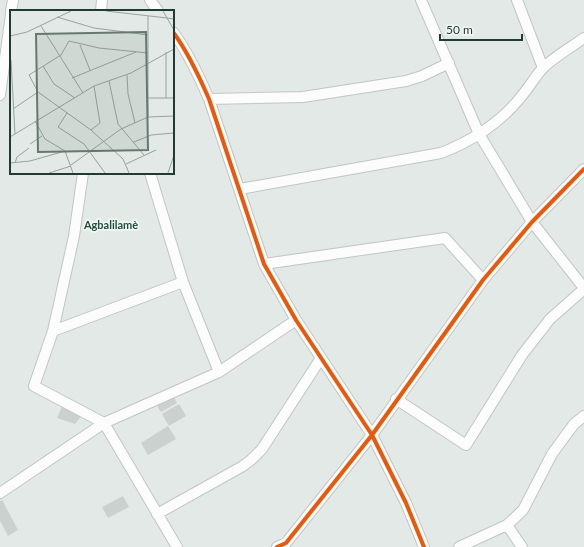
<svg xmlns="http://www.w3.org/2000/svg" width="584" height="547" font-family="Lato,sans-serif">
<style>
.building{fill:#ccd1cf}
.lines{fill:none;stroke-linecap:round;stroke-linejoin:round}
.street-casing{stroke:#c0c6c3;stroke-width:12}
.street{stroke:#fbfcfb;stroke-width:10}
.cycleway-casing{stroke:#f1f8f4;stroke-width:6}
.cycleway{stroke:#e8590c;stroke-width:4}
.labels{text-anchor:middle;stroke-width:3.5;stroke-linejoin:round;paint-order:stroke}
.neighbourhood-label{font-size:11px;font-weight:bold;fill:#1f4c3c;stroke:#f1f8f4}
.inset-road{fill:none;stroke:#96a39e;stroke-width:1}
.view{fill:#667871;fill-opacity:0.15;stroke:#667871;stroke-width:2}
.inset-edge{fill:none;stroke:#223b32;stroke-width:2}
</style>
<rect width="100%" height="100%" fill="#e3e9e6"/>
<!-- building -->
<path class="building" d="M172,394L177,403L161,412L156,404Z
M63,404L84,412L75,424L57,418Z
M179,404L186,416L169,426L162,414Z
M168,426L176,439L148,455L141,443Z
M123,496L129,507L108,518L102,507Z
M2,500L18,530L8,536L0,521V501Z"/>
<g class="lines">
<!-- street casing -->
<g class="street-casing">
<path id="street" d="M150,0L158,11
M421,0L479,134L532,222L584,288
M517,0L543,68
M11,11L13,0
M101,11L102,0
M173,32C188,52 199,76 209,99L264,264L296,320L372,435L406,503L424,547
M0,95L11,14
M209,99L303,97L406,81L422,76L449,63
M83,173L74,236L53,331L34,386L104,423L177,547
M150,173L183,282L219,372
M240,189L441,153C470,142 500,123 520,98C528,89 534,78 542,69C551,59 573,46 584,38
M264,264L445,238L483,280
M53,331L183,282
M396,399L466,445L522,355L550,319L584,289
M0,493L104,423L219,372L296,320
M157,514L243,466L251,460L262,449L321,358
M507,525L522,547
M277,547L286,543L372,435L483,280L532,222L584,169
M459,547L507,525L523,510L552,454L574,424L584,416"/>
</g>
<!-- street -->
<use href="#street" class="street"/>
<!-- cycleway casing -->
<g class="cycleway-casing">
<path id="cycleway" d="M173,32C188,52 199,76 209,99L264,264L296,320L372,435L406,503L424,547
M277,547L286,543L372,435L483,280L532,222L584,169"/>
</g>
<!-- cycleway -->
<use href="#cycleway" class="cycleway"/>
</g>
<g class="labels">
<!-- neighbourhood labels -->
<g class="neighbourhood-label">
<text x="111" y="229">Agbalilamè</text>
</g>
</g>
<!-- overview -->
<g transform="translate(10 10)">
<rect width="164" height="164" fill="#e3e9e6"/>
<path class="inset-road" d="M96,1L157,8L164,20M153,1L157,8L164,9M47,7L84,18L138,25M31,16L73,83M0,26L17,22L61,1M70,35L80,60M1,50L5,124M33,56L44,74L65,88M117,65L118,84L125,113M62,68L126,42M99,71L108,114L134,145M138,88H164M156,88V42M3,99L28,82M57,103L48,117L74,134L95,163M138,107V6M25,111L35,129L55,141L63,163M81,120L90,113L84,76M0,127L84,76L121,63L164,39M124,132L141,125L164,123M20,134L32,126M0,153L20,151L55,141M5,153L7,147L19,138M116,154L146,140M61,155L111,119L138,107L164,106M39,163L61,156M119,163L113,149L81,120L28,82L19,65L51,45L59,31L89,38L138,43M158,163L164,145"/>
<path class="view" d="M136,22L138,140L28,142L26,24Z"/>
<rect width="164" height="164" class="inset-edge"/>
</g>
<!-- scale -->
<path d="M440 34v6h82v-6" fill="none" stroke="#223b32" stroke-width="2"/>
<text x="446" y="34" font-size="12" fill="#223b32" stroke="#f1f8f4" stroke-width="3" paint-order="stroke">50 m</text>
</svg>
